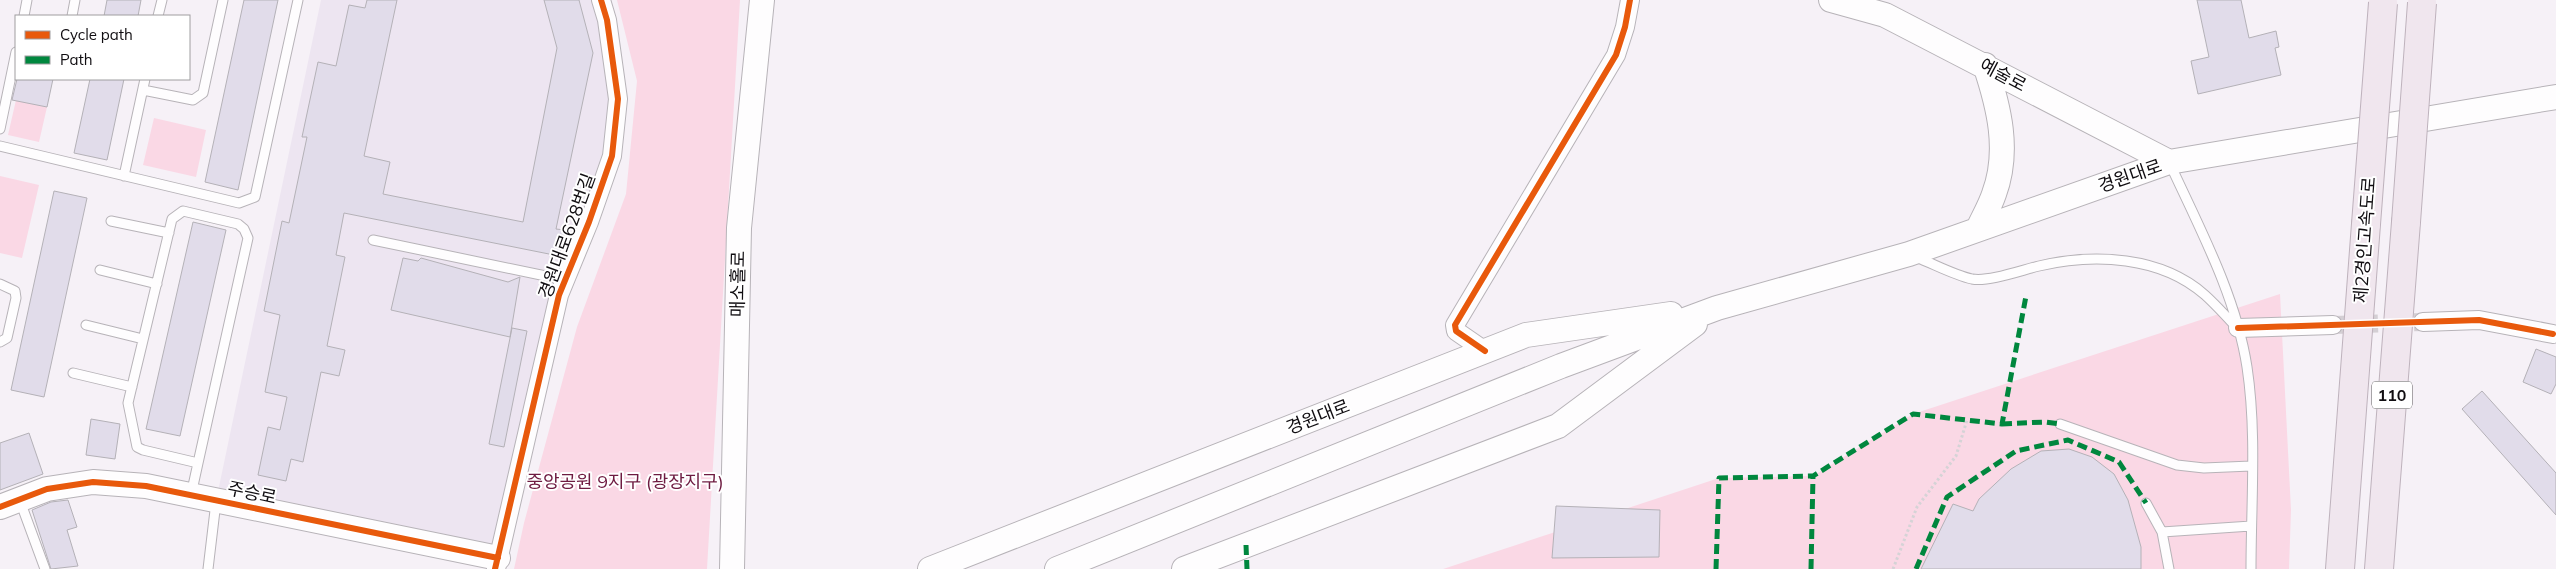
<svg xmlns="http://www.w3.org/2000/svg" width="2556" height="569" font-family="Mulish,'Noto Sans KR',sans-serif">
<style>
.built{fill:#ede5f1}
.green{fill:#fad8e5}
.building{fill:#e1dcea;stroke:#b4b1b7}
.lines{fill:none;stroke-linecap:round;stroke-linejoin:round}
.street-tunnel{stroke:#d4cfd4;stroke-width:18;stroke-dasharray:18 9;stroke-linecap:butt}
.lane-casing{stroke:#b7b3b8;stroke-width:11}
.street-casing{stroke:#b7b3b8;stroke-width:20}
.secondary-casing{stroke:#b7b3b8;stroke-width:26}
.highway-casing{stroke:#beb2bc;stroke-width:30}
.path{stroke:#d5d3d6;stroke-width:3;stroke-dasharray:2.5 2.5;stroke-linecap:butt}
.lane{stroke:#fefdfe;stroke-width:9}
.street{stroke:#fefdfe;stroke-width:18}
.secondary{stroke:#fefdfe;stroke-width:24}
.highway{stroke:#f0e6ee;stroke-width:28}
.highway-bridge-casing{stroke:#beb2bc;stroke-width:30;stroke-linecap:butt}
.highway-bridge{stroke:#f0e6ee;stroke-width:28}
.quiet{stroke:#00873e;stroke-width:5;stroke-dasharray:10 5;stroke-linecap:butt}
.cycleway-casing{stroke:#fff;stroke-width:9}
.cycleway{stroke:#e8590c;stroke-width:6}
.labels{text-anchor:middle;stroke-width:4;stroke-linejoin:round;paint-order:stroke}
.shield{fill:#fff;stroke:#585658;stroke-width:1}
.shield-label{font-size:16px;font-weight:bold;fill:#100d11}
.street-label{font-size:18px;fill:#100d11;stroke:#fff}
.park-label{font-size:18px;fill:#6e1b41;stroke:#fff}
</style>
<rect width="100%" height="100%" fill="#f6f1f7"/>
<!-- built -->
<path class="built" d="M321,0H601L607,20L612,156L559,295L498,558L216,501Z"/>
<!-- green -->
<path class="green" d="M617,0H740L707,569H514L524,523L577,327L626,194L637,81Z
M16,100L47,107L39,142L8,135Z
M154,118L206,130L196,177L143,165Z
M0,176L39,185L22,258L0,253Z
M2280,294L2291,510L2289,569H1443L1719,478L1813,476L1913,414Z"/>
<!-- building -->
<path class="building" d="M107,0H141L138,16H104Z
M244,0H278L238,190L205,182Z
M367,0H397L364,156L390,162L383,194L523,222L557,48L544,0H579L593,53L556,229L565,230L559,256L344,213L336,255L345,257L327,346L345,350L339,376L321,372L303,462L291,459L286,481L258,475L268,427L280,430L287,397L265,392L280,315L264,311L282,221L289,223L307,137H302L318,62L336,66L349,5L365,8Z
M2197,0H2241L2249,38L2276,31L2279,47L2275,48L2281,75L2198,94L2191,61L2209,57Z
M17,79H53L47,107L12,100Z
M90,79H124L107,160L74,153Z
M54,191L87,198L44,397L11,390Z
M193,222L226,230L180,436L146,429Z
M403,258L418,261L421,258L508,282L520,277L510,337L391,310Z
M512,328L527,331L504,447L489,444Z
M2536,349L2556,357V384L2551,394L2523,382Z
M2482,391L2556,473V515L2462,409Z
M91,419L120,424L115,459L86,455Z
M29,433L43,474L0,490V443Z
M2069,449L2092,457L2114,474L2128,500L2141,547V569H1921L1953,504L1973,511L1979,499L2011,469L2041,451Z
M68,500L77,527L67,530L78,566L51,569L32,510L51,502Z
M1556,506L1660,510L1659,557L1552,558Z"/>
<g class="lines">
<!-- street-tunnel -->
<path class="street-tunnel" d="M2333,325L2423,322"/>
<!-- lane casing -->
<g class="lane-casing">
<path id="lane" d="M24,16L27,0
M72,16L75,0
M158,16L162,0
M143,90L193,100L203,93L223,0
M0,129L16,52
M0,146L239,203L255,197L298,0
M2170,164C2200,229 2236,296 2247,367C2257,433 2251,503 2251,569
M124,176L145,79
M111,221L169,233
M373,240L565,280
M1916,257C1934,264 1954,275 1972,279C1989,282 2022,270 2039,266C2094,253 2161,256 2205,295C2216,305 2227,317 2237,328
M100,270L157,284
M0,284L15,291L16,298L7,338L0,342
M86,325L143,339
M73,373L132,387
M2060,424L2177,465L2204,468L2251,466
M191,495L198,463L248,238L244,229L238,224L183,211L172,219L128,403L137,447L143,450L198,463
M20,501L45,569
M2146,503L2162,532L2169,569
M2162,532L2251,526
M208,569L216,502"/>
</g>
<!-- street casing -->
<g class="street-casing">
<path id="street" d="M2423,322L2479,320L2553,334
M2238,328L2333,325
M1485,351L1456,331L1455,325L1616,55L1625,27L1630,0
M496,569L559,295L589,222L612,156L618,99L607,20L601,0"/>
</g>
<!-- secondary casing -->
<g class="secondary-casing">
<path id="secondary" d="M1831,0L1885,15L2169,162
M1978,229C1983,218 1990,206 1994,194C2010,151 1999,107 1985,65
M0,507L47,489L93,482L146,486L498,558
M732,569L739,228L762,0
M930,569L1526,335L1671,314
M1057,569L1561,366L1717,308L1909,254L2169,162L2556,97
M1184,569L1558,426L1695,324"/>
</g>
<!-- highway casing -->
<g class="highway-casing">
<path id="highway" d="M2340,569L2366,224
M2379,569L2406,222"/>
</g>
<!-- path -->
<path class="path" d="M1893,569L1917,507L1956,456L1967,420"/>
<!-- lane -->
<use href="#lane" class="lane"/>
<!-- street -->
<use href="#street" class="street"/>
<!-- secondary -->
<use href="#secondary" class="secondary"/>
<!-- highway -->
<use href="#highway" class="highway"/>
<!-- highway-bridge casing -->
<g class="highway-bridge-casing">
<path id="highway-bridge" d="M2406,222L2422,3
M2366,224L2383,3"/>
</g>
<!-- highway-bridge -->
<use href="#highway-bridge" class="highway-bridge"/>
<!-- quiet -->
<path class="quiet" d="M2002,424L2045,422L2060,424
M1246,545L1247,569
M1716,569L1719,478L1813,476L1913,414L2002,424L2026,296
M1811,569L1813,476
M1916,569L1947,497L2016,451L2068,440L2119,462L2146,503"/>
<!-- cycleway casing -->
<g class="cycleway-casing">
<path id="cycleway" d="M2238,328L2479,320L2553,334
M1485,351L1456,331L1455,325L1616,55L1625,27L1630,0
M0,507L47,489L93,482L146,486L498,558
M495,569L559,295L589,222L612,156L618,99L607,20L601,0"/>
</g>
<!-- cycleway -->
<use href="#cycleway" class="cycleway"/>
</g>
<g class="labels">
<!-- shield labels -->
<rect class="shield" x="2372" y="381.5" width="40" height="27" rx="4"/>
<g class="shield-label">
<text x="2392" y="401">110</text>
</g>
<!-- street labels -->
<g class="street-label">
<text transform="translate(2003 75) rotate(28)" y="6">예술로</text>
<text transform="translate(2130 176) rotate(-19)" y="6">경원대로</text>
<text transform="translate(567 236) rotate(-70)" y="6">경원대로628번길</text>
<text transform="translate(2365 240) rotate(-86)" y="6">제2경인고속도로</text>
<text transform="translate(738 284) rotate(-89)" y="6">매소홀로</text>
<text transform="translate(1318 417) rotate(-21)" y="6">경원대로</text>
<text transform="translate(252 493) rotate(12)" y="6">주승로</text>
</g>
<!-- park labels -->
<g class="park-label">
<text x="625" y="488">중앙공원 9지구 (광장지구)</text>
</g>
</g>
<!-- legend -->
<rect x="15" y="15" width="175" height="65" fill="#ffffff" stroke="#9f9ea0"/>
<rect x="25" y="31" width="25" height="8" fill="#e8590c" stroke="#9f9ea0"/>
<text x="60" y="40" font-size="15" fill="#100d11">Cycle path</text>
<rect x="25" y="56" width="25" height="8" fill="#00873e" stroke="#9f9ea0"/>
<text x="60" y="65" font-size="15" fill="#100d11">Path</text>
</svg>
